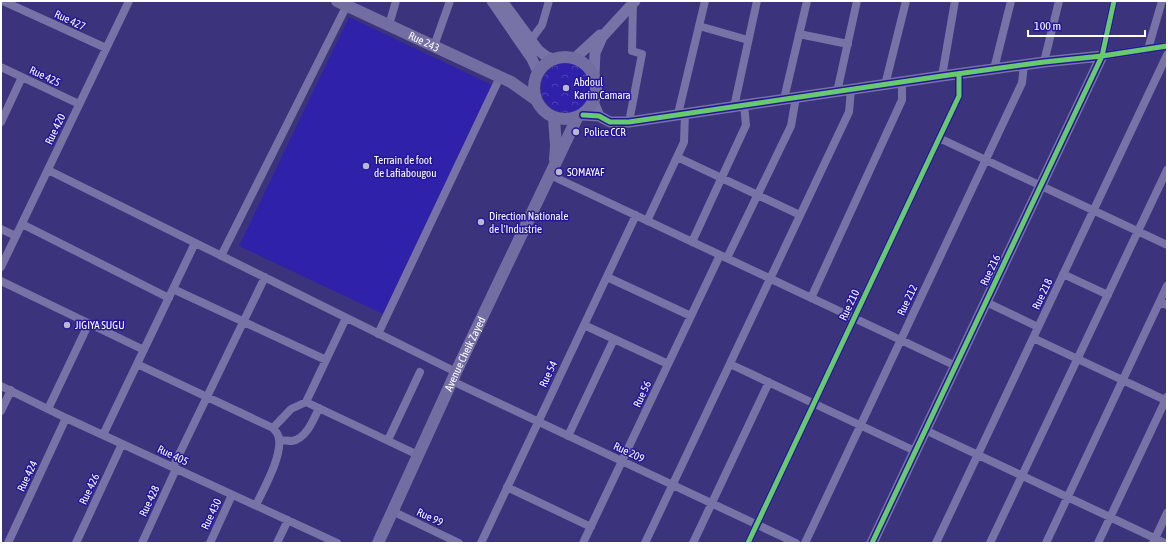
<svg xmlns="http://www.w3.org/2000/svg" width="1168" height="544" font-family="'Asap Condensed',sans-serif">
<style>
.park{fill:url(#park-crowns)}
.garden{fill:#3021ab}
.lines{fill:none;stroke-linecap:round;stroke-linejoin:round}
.minor{stroke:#7773a6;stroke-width:8}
.tertiary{stroke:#7773a6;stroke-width:11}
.secondary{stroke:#736ea2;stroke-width:12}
.cycleway-casing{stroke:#251698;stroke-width:8}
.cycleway{stroke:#67ca6e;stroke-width:5}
.poi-dot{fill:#bab8d1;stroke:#251698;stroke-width:1.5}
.labels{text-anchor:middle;stroke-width:3;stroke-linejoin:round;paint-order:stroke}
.street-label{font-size:11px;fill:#fff;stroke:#251698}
.poi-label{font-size:11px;fill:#fff;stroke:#251698;text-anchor:start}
</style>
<defs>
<pattern id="park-crowns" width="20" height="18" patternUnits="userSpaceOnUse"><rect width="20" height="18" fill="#3021ab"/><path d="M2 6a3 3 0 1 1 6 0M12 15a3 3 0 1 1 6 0" fill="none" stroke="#4f42b8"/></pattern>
</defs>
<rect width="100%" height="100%" fill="#3b337b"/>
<!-- park -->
<path class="park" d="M541 88a25 25 0 1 1 50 0a25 25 0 1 1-50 0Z"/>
<!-- garden -->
<path class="garden" d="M349,17L492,85L383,314L239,246Z"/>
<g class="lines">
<!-- minor -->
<path class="minor" d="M3,1L106,48
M1114,1L1102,56L1167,46
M389,25L396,1
M699,26L748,40
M799,34L848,44
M528,44L542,25L549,1
M434,46L450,1
M1148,49L1162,1
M1044,62L1059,1
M1,67L79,104
M994,69L1011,1
M942,76L955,1
M885,85L906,1
M837,92L857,1
M784,99L807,1
M734,107L757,1
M678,114L705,1
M1,122L22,77
M629,122L642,54L632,51L633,1
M939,138L1167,245
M677,157L800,215
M48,170L456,372
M550,175L956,366
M647,221L684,142L685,113
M22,224L169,298
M1,229L16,236
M692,242L746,125L744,105
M221,256L347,5V2
M727,258L791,126L796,97
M1,267L129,1
M1063,274L1108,295
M607,277L691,316
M1,281L144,350
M173,289L326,360
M811,298L902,100V82
M986,302L1038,327
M1160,302L1167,305
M584,325L668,364
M378,334L500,77
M1033,338L1167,401
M137,364L273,428C276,431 278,434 279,438C282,457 264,488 256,505
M730,364L915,451
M452,381L796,543
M1,386L66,418L337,543
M306,402L418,455
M48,409L89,323
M1,411L11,390
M273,428L291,409L306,402L346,318
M925,430L1165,543
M103,435L195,243
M568,436L614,339
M279,440C283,440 288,441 292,441C306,439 314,419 319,408
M388,440L420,372
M173,467L265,277
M507,487L591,527
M392,511L459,543
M8,543L66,418
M76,543L122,444
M142,543L176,469
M210,543L232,495
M277,543L288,520
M481,543L636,215
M583,543L720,255
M645,543L849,112L851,90
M693,543L769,382
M748,543L959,96V74
M805,543L1022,83L1024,65
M936,543L1167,55
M990,543L1167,170
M1046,543L1167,286
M1098,543L1167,397
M1153,543L1167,513"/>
<!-- tertiary -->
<path class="tertiary" d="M492,1L532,59L538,72
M502,1L538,50L547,57L555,59
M575,58L600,35
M594,75L595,53L602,37L635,1
M593,102L599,116
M583,115L599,116L610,122H629L942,76L1044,62L1102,56
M872,543L1102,56"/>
<!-- secondary -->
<g class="secondary">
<path id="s1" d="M337,1L511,82L535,99"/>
<circle cx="565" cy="88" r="31"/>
<path d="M554,118L556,146L555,159"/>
<path id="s2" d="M378,543L456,372L577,118"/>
</g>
<!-- cycleway casing -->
<g class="cycleway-casing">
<path id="cycleway" d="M583,115L599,116L610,122H629L942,76L1044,62L1102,56L1167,46
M748,543L959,96V74
M872,543L1102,56L1114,1"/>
</g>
<!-- cycleway -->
<use href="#cycleway" class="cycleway"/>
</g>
<!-- markers -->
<g class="poi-dot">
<circle cx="566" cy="88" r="4"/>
<circle cx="576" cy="132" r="4"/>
<circle cx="366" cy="166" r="4"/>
<circle cx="559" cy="172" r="4"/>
<circle cx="481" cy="222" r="4"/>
<circle cx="67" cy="325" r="4"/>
</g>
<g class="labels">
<!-- street labels -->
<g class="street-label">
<text transform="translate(70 20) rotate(25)" y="4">Rue 427</text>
<text dy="4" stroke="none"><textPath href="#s1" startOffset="96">Rue 243</textPath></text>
<text transform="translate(45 76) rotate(25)" y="4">Rue 425</text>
<text transform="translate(55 129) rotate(-64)" y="4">Rue 420</text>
<text transform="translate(990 270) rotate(-65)" y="4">Rue 216</text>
<text transform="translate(1042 294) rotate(-65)" y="4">Rue 218</text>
<text transform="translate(907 300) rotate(-65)" y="4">Rue 212</text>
<text transform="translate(849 305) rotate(-65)" y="4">Rue 210</text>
<text dy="4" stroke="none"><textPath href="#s2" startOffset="208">Avenue Cheik Zayed</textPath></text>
<text transform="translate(548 374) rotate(-65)" y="4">Rue 54</text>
<text transform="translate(642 394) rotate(-65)" y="4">Rue 56</text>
<text transform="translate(629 452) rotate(25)" y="4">Rue 209</text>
<text transform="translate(173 455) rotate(25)" y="4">Rue 405</text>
<text transform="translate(27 476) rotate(-65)" y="4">Rue 424</text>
<text transform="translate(89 489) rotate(-65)" y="4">Rue 426</text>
<text transform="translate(149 501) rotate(-65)" y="4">Rue 428</text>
<text transform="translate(211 514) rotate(-65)" y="4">Rue 430</text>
<text transform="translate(430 517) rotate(25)" y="4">Rue 99</text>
</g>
<!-- poi labels -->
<g class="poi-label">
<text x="574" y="86">Abdoul<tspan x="574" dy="13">Karim Camara</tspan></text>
<text x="584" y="136">Police CCR</text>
<text x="374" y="164">Terrain de foot<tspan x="374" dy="13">de Lafiabougou</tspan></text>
<text x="567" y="176">SOMAYAF</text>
<text x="489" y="220">Direction Nationale<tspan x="489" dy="13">de l'Industrie</tspan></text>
<text x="75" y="329">JIGIYA SUGU</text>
</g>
</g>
<!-- border -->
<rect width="1168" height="544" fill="none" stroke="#ffffff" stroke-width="4"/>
<!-- scale -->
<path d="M1028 30v6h117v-6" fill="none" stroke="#ffffff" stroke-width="2"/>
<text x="1034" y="30" font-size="12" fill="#ffffff" stroke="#251698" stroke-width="3" paint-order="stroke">100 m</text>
</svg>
